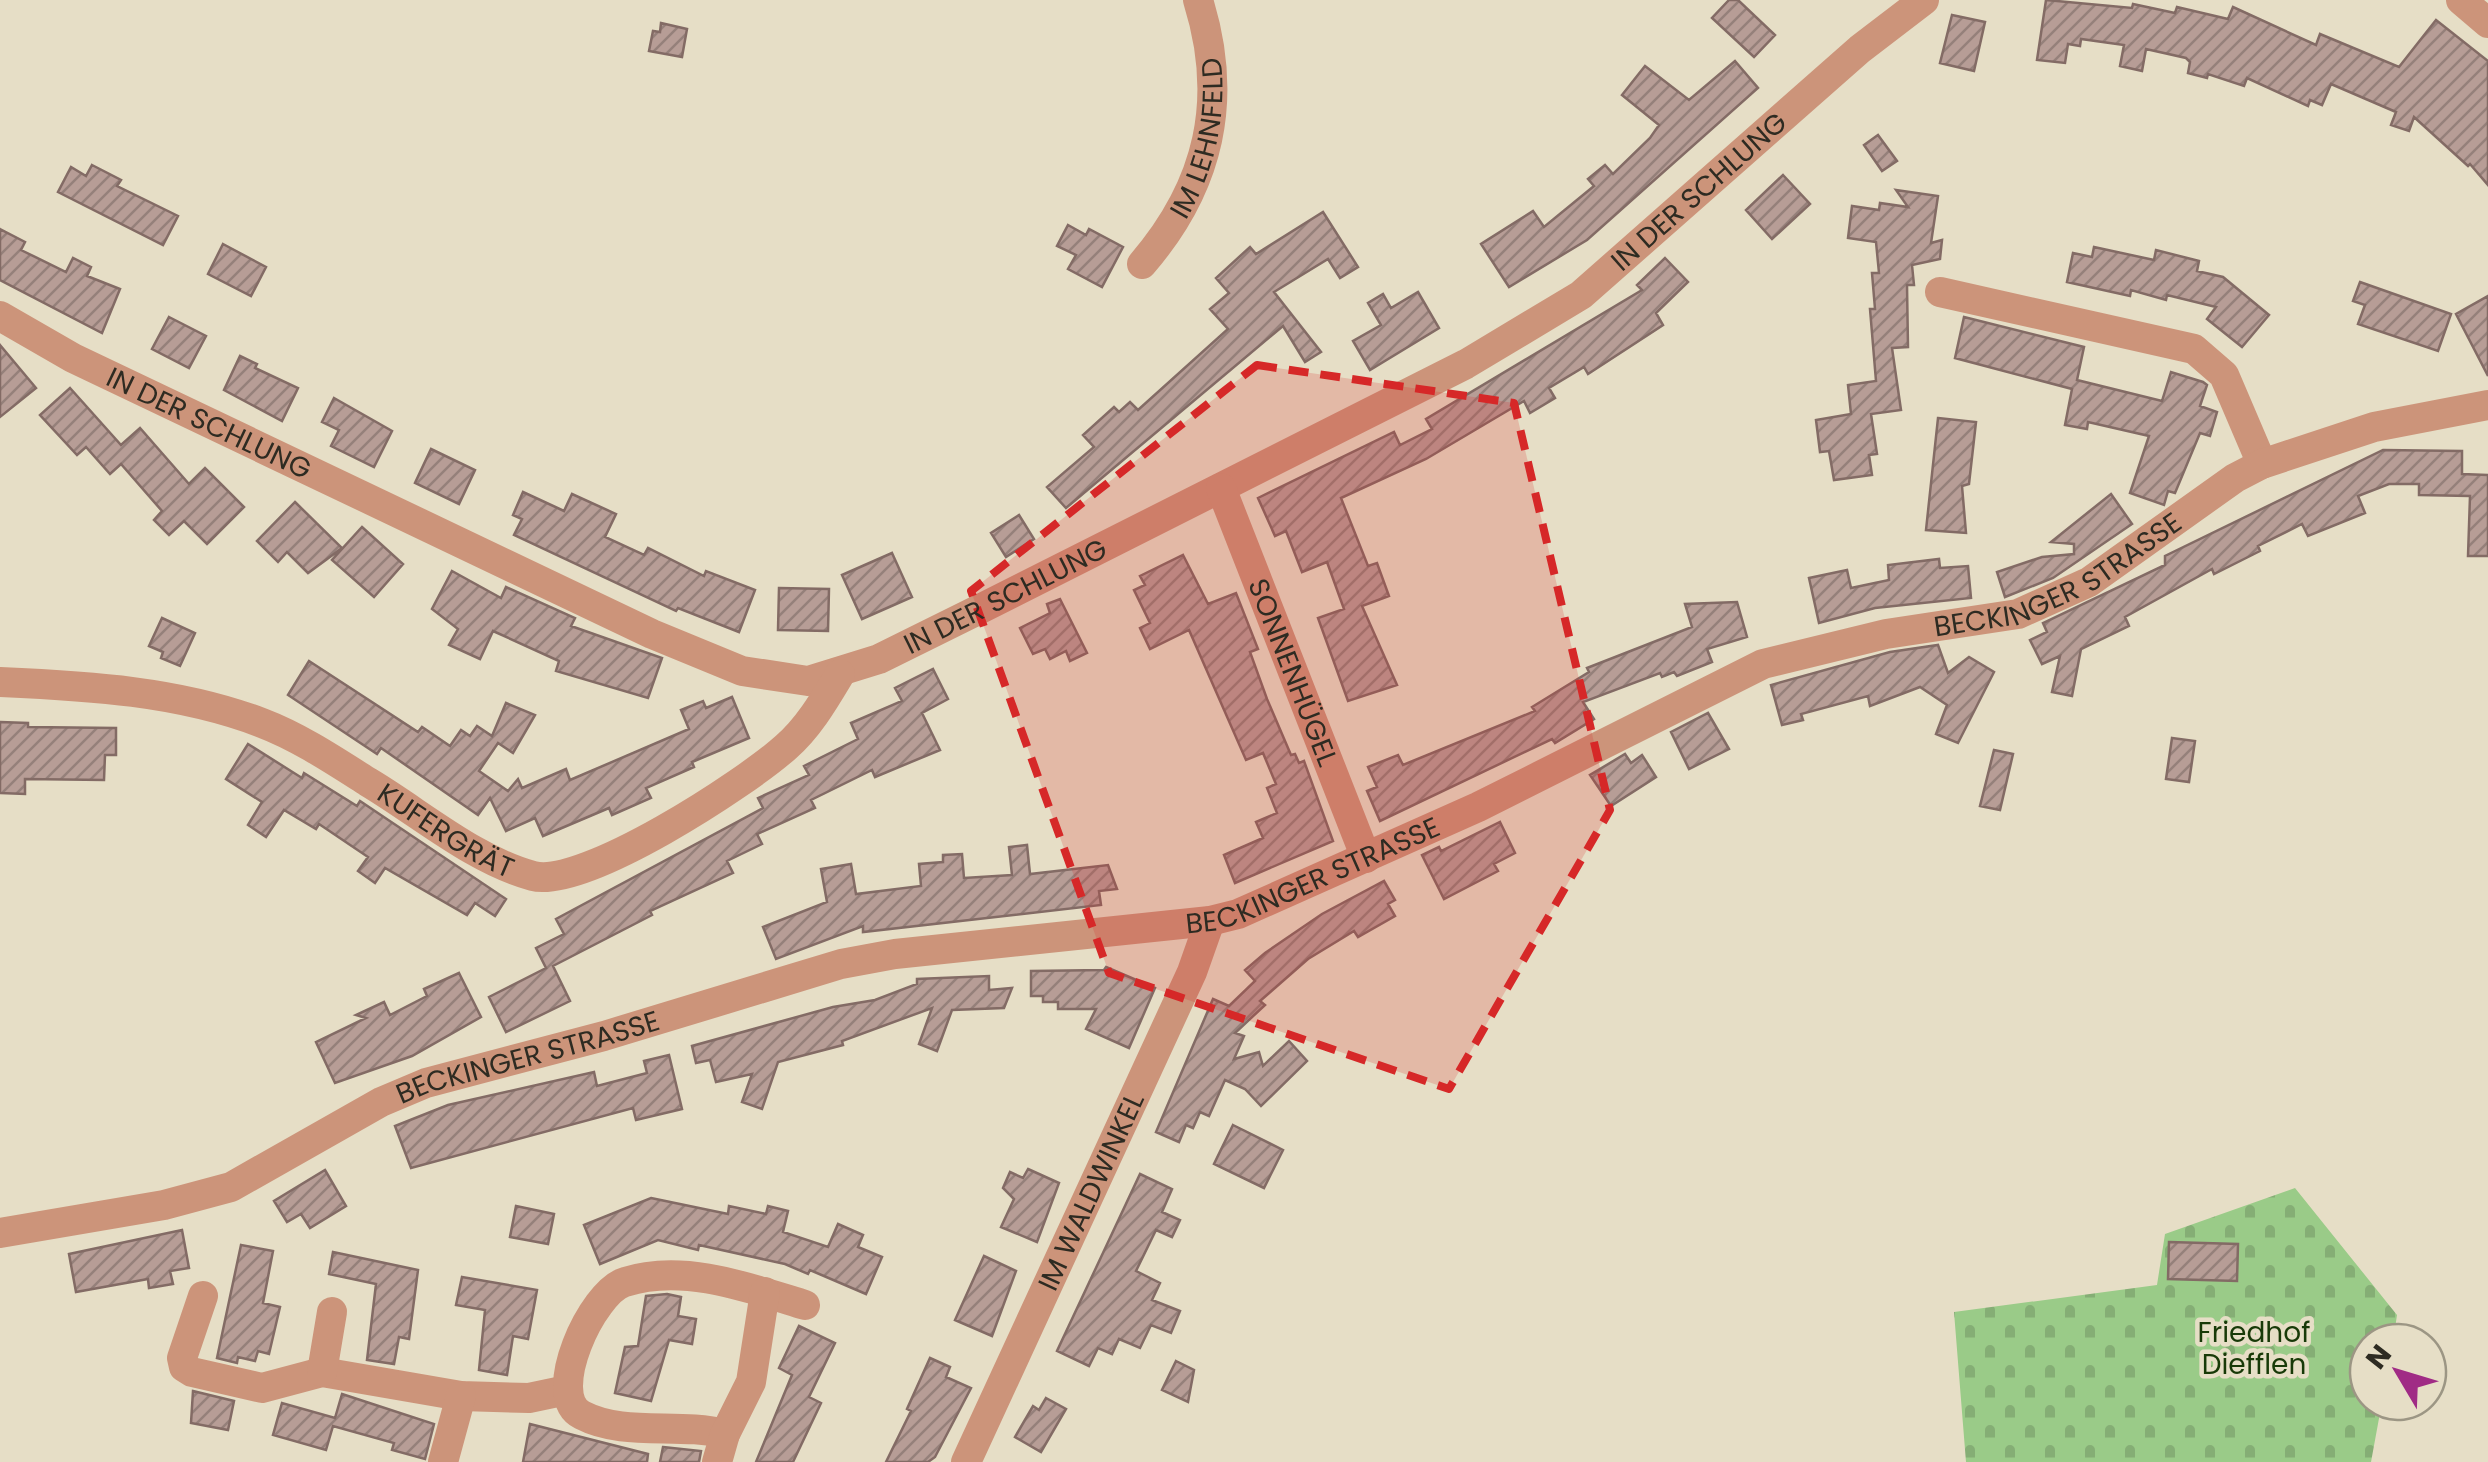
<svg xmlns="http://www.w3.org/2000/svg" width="2488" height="1462" font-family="Poppins,sans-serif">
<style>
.cemetery{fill:url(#cemetery-stones)}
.building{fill:url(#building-hatch);stroke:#836b65;stroke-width:2.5}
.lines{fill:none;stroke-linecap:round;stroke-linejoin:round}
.minor{stroke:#cc947a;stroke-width:30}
.marked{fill:#d62828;fill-opacity:0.2;stroke:#d62828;stroke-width:8;stroke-dasharray:20 12;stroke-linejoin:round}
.labels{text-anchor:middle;stroke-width:9;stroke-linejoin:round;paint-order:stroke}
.street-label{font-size:28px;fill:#2e2b22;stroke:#e6dec6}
.park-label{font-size:28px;fill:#183a08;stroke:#e6dec6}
</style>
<defs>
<pattern id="cemetery-stones" width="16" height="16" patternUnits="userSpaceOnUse" patternTransform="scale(2.5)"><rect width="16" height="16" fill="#9acb88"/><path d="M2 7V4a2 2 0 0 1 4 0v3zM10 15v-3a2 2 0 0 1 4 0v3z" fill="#85ae75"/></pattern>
<pattern id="building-hatch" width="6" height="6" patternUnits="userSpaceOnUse" patternTransform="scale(2.5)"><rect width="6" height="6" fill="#b79d96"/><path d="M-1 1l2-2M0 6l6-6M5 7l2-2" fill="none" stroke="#95807a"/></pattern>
</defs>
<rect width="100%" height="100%" fill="#e6dec6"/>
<!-- cemetery -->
<path class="cemetery" d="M2295,1188L2397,1315L2393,1342H2368V1402H2382L2371,1462H1966L1954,1312L2157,1285L2165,1234Z"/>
<!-- building -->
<path class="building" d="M1729,0H1738L1775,35L1754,57L1712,18Z
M2046,0L2132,8L2133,4L2175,13L2177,7L2228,19L2233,7L2316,45L2320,34L2399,67L2436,20L2488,61V185L2470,164L2468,166L2414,117L2409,131L2391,125L2396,112L2331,84L2322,105L2310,100L2308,106L2247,78L2244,86L2208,74L2207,78L2188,73L2190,62L2186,58L2146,49L2142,71L2120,66L2124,45L2081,39L2080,46L2068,44L2065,63L2037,60Z
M1952,15L1985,22L1974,71L1940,63Z
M661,23L687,29L682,57L649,51L653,31L660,32Z
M1735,61L1758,88L1587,240L1509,287L1481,244L1533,211L1544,227L1594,186L1588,179L1605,165L1613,174L1650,138L1659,125L1622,95L1645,66L1689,100Z
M1878,135L1897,161L1882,171L1864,145Z
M92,165L121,180L117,186L178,216L163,245L58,192L71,167L86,176Z
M1783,175L1810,204L1772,239L1746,210Z
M1896,190L1938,196L1931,243L1942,240L1940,259L1912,265L1914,285H1907L1908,347L1892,348L1901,410L1871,414L1877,454L1869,455L1872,475L1834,480L1829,451L1820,452L1816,420L1851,414L1848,385L1876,381L1870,309H1875L1872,273H1879L1876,242L1848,238L1852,206L1879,210L1880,203L1908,207Z
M1323,212L1358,267L1340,278L1328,259L1274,292L1321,352L1305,362L1283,326L1066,508L1047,487L1094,447L1083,435L1114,407L1119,412L1130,402L1138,410L1228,329L1210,309L1229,293L1216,278L1250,247L1256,254Z
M1068,225L1086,235L1089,229L1123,247L1102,287L1068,269L1076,255L1057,246Z
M0,229L25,242L21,250L66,272L73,258L91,267L87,276L120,289L102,333L0,280Z
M223,244L266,267L251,296L208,274Z
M2094,247L2154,260L2156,250L2199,261L2197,271L2223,277L2269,315L2242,347L2207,319L2216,307L2167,295L2166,300L2131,290L2130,296L2067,282L2073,253L2092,257Z
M1665,258L1688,282L1656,313L1663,325L1588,374L1584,367L1549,388L1555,398L1530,413L1524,401L1426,459L1341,498L1368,566L1377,563L1389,596L1362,606L1397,685L1348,701L1318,618L1344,609L1327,562L1302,572L1286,531L1275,536L1258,498L1394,432L1400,445L1432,429L1426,419L1642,290L1637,285Z
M2360,282L2451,314L2438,351L2358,324L2365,305L2353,301Z
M1418,292L1439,328L1370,370L1353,341L1381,325L1368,303L1383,294L1391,308Z
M2488,296V376L2456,314Z
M169,317L206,336L189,368L152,349Z
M1964,317L2084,347L2077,380L2162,401L2171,372L2203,382L2207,385L2200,406L2217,412L2210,436L2200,433L2175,493L2168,491L2164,505L2130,493L2149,436L2088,422L2087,429L2065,425L2072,389L1955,358Z
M0,345L36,388L0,417Z
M240,356L257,364L255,368L298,388L282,421L224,390Z
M70,388L121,445L140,428L189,484L205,468L244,507L207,544L184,521L169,535L154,520L162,511L121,464L110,474L86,447L77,455L40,415Z
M334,398L392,431L374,467L331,446L339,430L322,422Z
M1938,418L1976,422L1969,484L1962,486L1966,533L1926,530Z
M431,449L475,470L459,504L415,483Z
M2383,450L2462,451V474L2488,475V556H2468L2470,496L2419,495V484H2389L2358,496L2365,513L2308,536L2302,524L2258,546L2260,551L2214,574L2212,569L2125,617L2129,626L2081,649L2072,696L2052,692L2060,656L2042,664L2030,640L2047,632L2043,623L2165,565V556Z
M523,492L564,511L572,494L616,514L605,537L644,555L648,548L704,576L706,571L755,590L739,632L678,608L676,611L514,535L522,519L513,515Z
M2111,494L2132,524L2053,578L2005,597L1997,572L2042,557L2074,554V544L2051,542Z
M295,502L342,548L308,573L287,552L278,562L257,541Z
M1019,515L1034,539L1006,557L991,533Z
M362,527L403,564L374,597L332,560Z
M892,553L912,597L862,619L842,575Z
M1183,555L1208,604L1236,593L1258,649L1250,652L1267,699L1291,755L1295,754L1299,763L1304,761L1333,841L1235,883L1224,855L1263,838L1256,822L1277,813L1267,788L1276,784L1263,753L1246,760L1189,630L1150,649L1140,628L1150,623L1134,590L1145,585L1140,576Z
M1939,559L1940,568L1968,566L1971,598L1875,608L1819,623L1809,578L1847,570L1851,588L1889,580L1888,565Z
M452,571L501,598L506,587L575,618L571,626L662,658L648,698L556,671L559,661L493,631L480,659L449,645L458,629L432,609Z
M779,588L829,589L828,631L778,630Z
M1060,599L1087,653L1070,661L1066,651L1050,659L1045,649L1033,654L1020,628L1050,613L1047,604Z
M1737,602L1747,637L1707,649L1712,662L1677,676L1674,672L1662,677L1660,673L1583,702L1594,719L1555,743L1552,739L1380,821L1367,791L1377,787L1368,767L1398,755L1403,765L1535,711L1532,707L1589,672L1587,668L1692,627L1685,604Z
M162,618L195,633L180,666L161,658L163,652L149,646Z
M1938,645L1948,673L1969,657L1994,672L1958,743L1936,734L1947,705L1920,687L1870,706L1868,696L1801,714L1803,720L1782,725L1771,685L1890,652Z
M309,661L418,732L422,727L450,746L461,730L470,736L477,726L492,736L506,703L535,715L513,753L498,743L479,771L508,791L518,779L522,788L566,769L570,780L689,729L681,710L703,701L706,708L732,697L749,738L692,762L694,767L646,788L651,798L612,815L609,808L543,836L535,818L506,831L490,798L478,815L381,748L377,754L288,695Z
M933,669L948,699L922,713L940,750L875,777L872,770L811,800L815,808L757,834L762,844L727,861L733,873L650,911L652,915L553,966L570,1001L506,1032L489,997L546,968L536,948L564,934L556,919L763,808L758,798L809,775L804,766L858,739L851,723L902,701L895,688Z
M1708,713L1729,749L1689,769L1671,732Z
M0,722L28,723V727L116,728V755H105L104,780L25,779V794L0,793Z
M2172,738L2195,741L2189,782L2166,779Z
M248,744L302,778L304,773L357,806L360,801L506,899L495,916L475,903L467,915L385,868L375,883L358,871L368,857L319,824L316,829L284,810L266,837L248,825L262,802L226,779Z
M1994,750L2013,754L2000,810L1980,806Z
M1625,754L1631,763L1642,755L1656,777L1611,806L1590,775Z
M1500,822L1515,853L1494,864L1498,871L1444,899L1422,855L1439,847L1441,851Z
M1027,845L1030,874L1108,865L1117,889L1099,891L1101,905L863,932V926L776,959L763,927L827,902L821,869L851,864L856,894L921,886L919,864L943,862V855L962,854L964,878L1012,875L1009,847Z
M1384,881L1395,900L1388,904L1395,916L1358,937L1354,931L1308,959L1260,1001L1265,1005L1235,1033L1244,1036L1234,1059L1259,1052L1263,1066L1289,1041L1307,1061L1261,1106L1245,1089L1225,1080L1209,1116L1200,1112L1193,1128L1186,1125L1179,1142L1156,1132L1213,999L1229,1006L1255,981L1245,970L1265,953L1322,914Z
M1106,967L1155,988L1129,1048L1086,1029L1096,1009H1058V1002H1043V996H1031V971L1104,970Z
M459,973L481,1017L412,1056L335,1083L316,1042L366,1018L356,1015L384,1002L390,1015L427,996L424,989Z
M989,976V990L1012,988L1004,1008L952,1010L937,1051L919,1044L932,1008L842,1041L843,1045L778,1062L762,1109L742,1102L752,1074L716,1082L710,1060L696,1063L692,1046L833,1007L875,1000L917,984V979Z
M669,1055L682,1109L636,1120L633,1108L411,1168L395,1126L448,1105L594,1072L597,1086L647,1073L644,1061Z
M1233,1125L1283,1150L1264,1188L1214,1164Z
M1028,1169L1059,1183L1037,1242L1001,1227L1014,1199L1003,1188L1010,1172L1023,1178Z
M325,1170L346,1206L310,1228L301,1214L287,1222L274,1201Z
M1140,1174L1172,1189L1162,1212L1180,1220L1172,1237L1156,1230L1136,1271L1160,1283L1152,1300L1180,1311L1171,1333L1151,1325L1140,1348L1119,1339L1112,1354L1098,1348L1089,1366L1057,1351Z
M651,1198L728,1214L729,1206L766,1214L768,1206L788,1211L783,1232L828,1247L838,1224L863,1235L858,1247L882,1257L866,1294L810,1270L808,1274L785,1264L699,1245L698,1250L658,1240L600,1264L584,1225Z
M516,1206L554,1214L548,1244L510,1237Z
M182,1230L189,1268L170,1271L173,1284L149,1288L148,1279L76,1292L69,1254Z
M2169,1242L2238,1244L2237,1281L2168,1279Z
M241,1245L273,1251L263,1303L280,1307L269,1354L258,1351L255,1361L238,1357L237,1363L217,1358Z
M333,1252L418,1270L409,1339L399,1337L394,1364L367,1360L376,1284L329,1274Z
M984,1256L1016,1271L992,1336L955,1320Z
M462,1277L537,1290L528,1339L513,1336L507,1375L479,1370L485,1310L456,1305Z
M667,1294L681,1297L678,1316L696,1319L692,1344L669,1340L651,1401L615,1393L625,1347L638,1346L646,1296Z
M799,1326L835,1343L809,1397L821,1403L793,1462H756L792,1375L779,1368Z
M930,1358L950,1367L946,1377L971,1388L935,1457L928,1462H886L911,1411L907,1409Z
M1176,1361L1194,1370L1188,1402L1162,1390Z
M193,1391L234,1401L228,1430L191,1423Z
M342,1394L434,1424L425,1459L392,1450L394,1443L333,1426L326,1450L273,1435L282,1403L335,1418Z
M1046,1398L1066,1409L1041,1452L1015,1437L1033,1406L1039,1410Z
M530,1424L648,1454L647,1462H523Z
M663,1447L701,1451L699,1462H660Z"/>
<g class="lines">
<!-- minor -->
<g class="minor">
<path d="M2461,0L2488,23"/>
<path id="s1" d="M1142,264C1210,185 1229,99 1198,0"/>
<path d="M1940,292L2194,349L2224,375L2262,464"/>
<path id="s2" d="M0,316L73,358L652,634L742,671L808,681L879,659L984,607L1466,364L1581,295L1860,49L1924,0"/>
<path id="s3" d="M1221,488L1366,858"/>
<path id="s4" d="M0,682C88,686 179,691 262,723C299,737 335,761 368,782C420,813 474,860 533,876C584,889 746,783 786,747C809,727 825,699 840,674"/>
<path id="s5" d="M0,1233L164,1205L231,1187L381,1102L426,1083L604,1036L841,964L895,954L1210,921L1238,914L1478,807L1763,664L1886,634L2018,614L2089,582L2235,478L2262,464L2374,427L2488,405"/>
<path d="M203,1296L182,1358L184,1367L192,1372L262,1388L322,1372L461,1396L529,1398L567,1390"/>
<path d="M322,1372L332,1312"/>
<path d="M725,1434C679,1422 624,1437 582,1415C544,1396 592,1292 625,1282C683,1263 750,1288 805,1305"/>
<path d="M443,1462L461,1396"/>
<path d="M717,1462L725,1434L751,1382L765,1292"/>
<path id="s6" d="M966,1462L1192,972L1210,921"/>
</g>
</g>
<!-- marked area -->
<path class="marked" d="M1257,365L1514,403L1610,810L1449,1089L1109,973L971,591Z"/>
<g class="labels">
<!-- street labels -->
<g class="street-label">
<text dy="10" stroke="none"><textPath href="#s1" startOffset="142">IM LEHNFELD</textPath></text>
<text dy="10" stroke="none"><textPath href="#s2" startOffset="1912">IN DER SCHLUNG</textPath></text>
<text dy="10" stroke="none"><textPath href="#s2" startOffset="235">IN DER SCHLUNG</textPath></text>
<text dy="10" stroke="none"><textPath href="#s5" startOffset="2182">BECKINGER STRASSE</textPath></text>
<text dy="10" stroke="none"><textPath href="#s2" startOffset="1105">IN DER SCHLUNG</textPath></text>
<text dy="10" stroke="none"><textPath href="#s3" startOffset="198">SONNENHÜGEL</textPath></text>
<text dy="10" stroke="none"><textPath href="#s4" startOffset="480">KUFERGRÄT</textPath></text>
<text dy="10" stroke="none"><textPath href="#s5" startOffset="1372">BECKINGER STRASSE</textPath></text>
<text dy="10" stroke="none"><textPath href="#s5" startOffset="562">BECKINGER STRASSE</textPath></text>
<text dy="10" stroke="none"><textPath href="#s6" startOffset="298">IM WALDWINKEL</textPath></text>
</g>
<!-- park labels -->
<g class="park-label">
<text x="2254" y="1342">Friedhof<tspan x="2254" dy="32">Diefflen</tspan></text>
</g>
</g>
<!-- north arrow -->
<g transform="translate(2398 1372) rotate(308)"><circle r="48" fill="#e6dec6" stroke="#9c9684" stroke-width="2.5"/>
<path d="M0-8L18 38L0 25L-18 38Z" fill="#a02b85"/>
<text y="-15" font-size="28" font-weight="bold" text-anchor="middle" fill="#2e2b22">N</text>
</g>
</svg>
